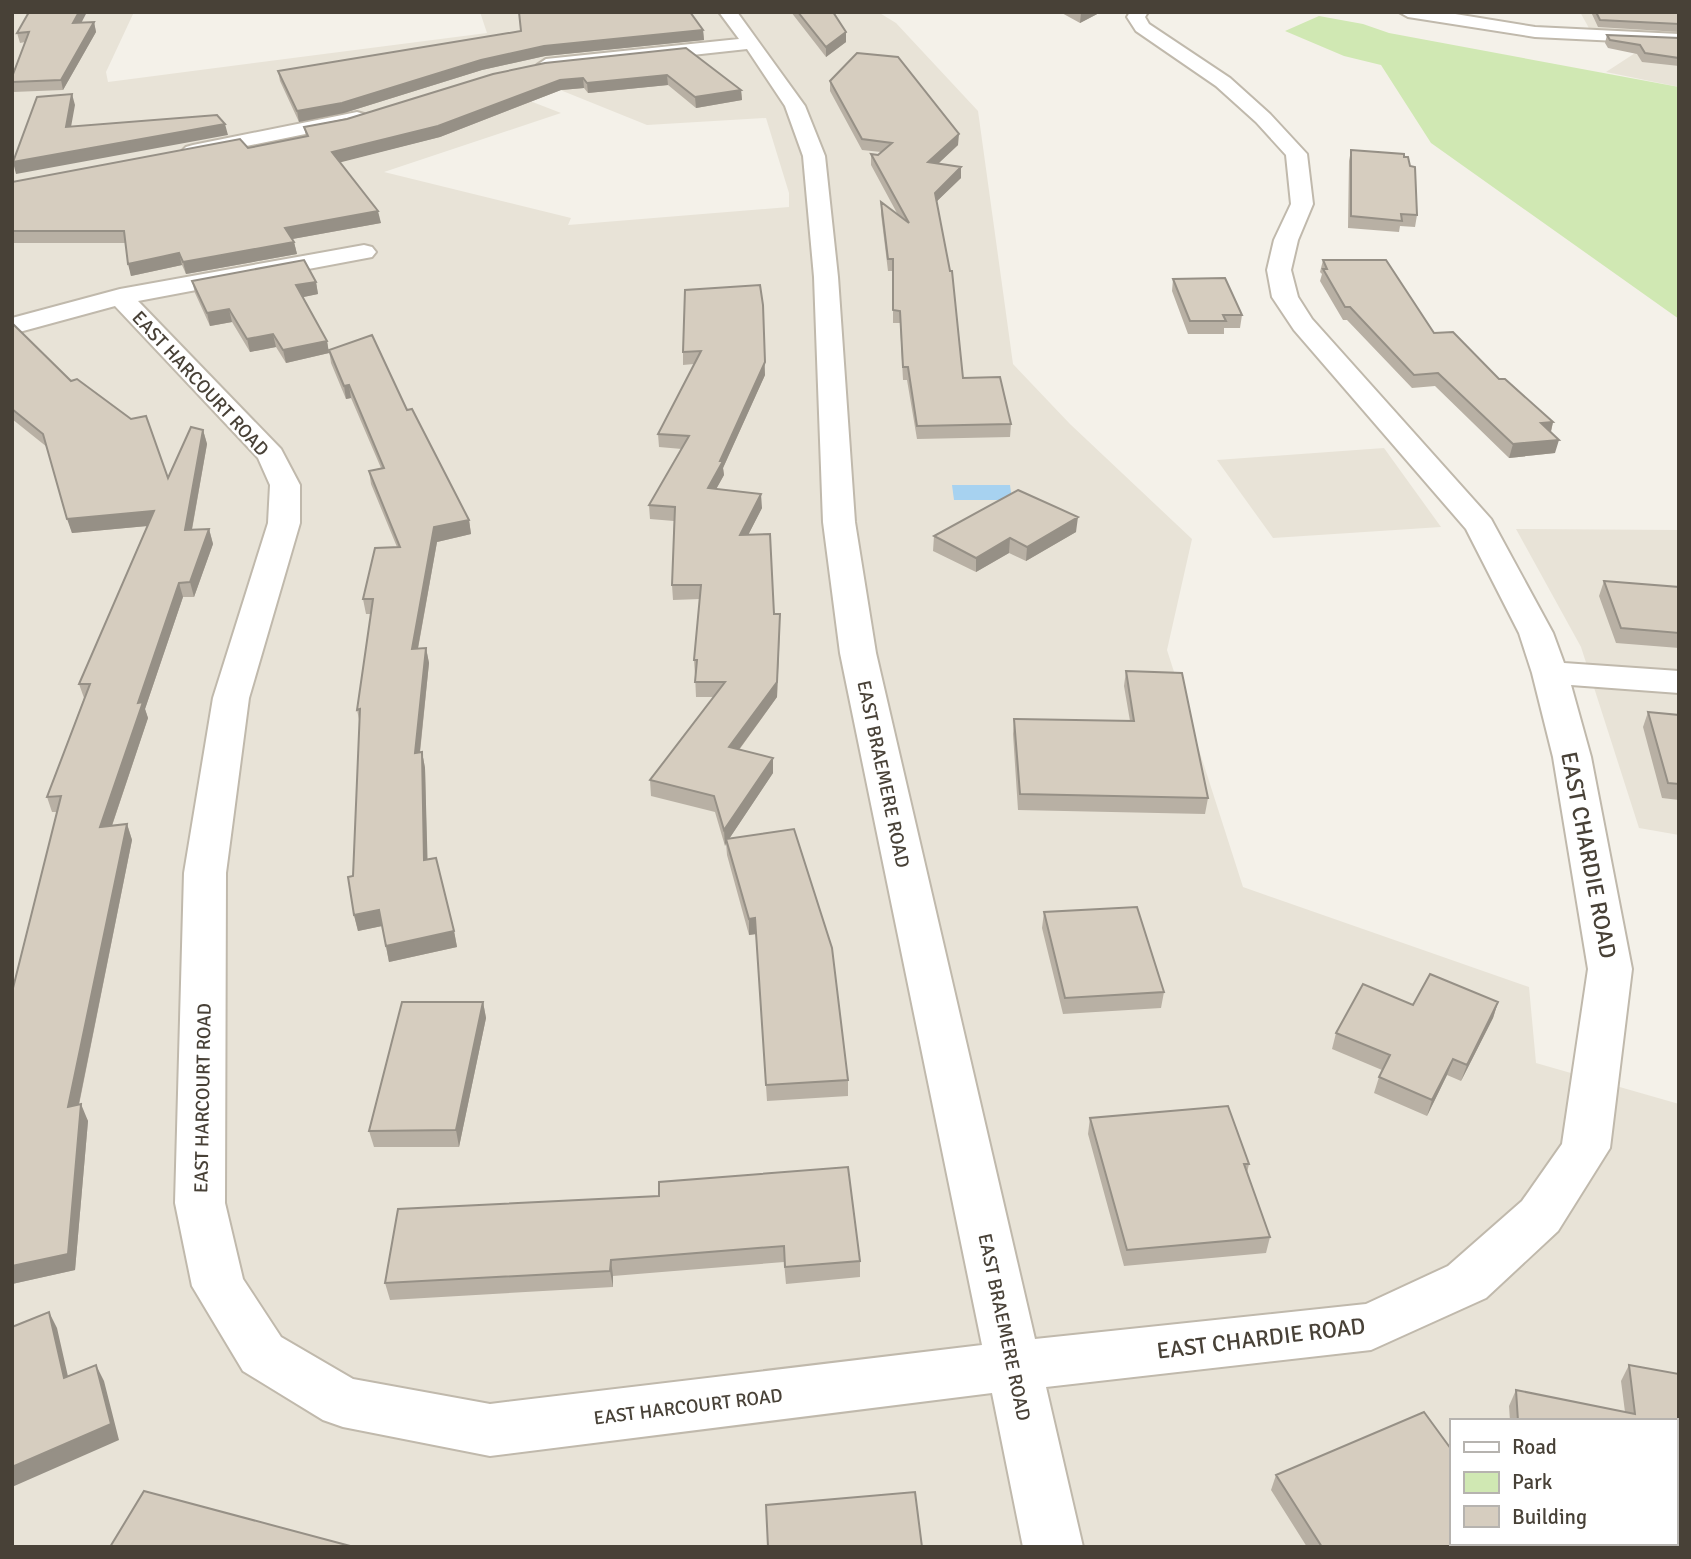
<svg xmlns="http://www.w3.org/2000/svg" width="1691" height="1559" font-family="Signika,sans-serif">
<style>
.residential{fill:#e8e3d7;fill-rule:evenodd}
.green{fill:#d0e8b3}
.water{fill:#a7d2f0}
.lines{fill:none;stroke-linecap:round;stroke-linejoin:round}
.minor-casing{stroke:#c0b9ac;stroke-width:4}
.minor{fill:#fff;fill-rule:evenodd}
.wall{fill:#b8b0a4}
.shaded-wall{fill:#969086}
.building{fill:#d6cdbf;stroke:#969086;stroke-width:2}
.labels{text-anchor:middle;stroke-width:5;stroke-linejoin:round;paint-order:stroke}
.street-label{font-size:19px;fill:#484137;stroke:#fff}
.near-street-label{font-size:23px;fill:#484137;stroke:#fff}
</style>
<rect width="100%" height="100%" fill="#f4f1e9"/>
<!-- residential -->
<path class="residential" d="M12,12H134L106,72L108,82L487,33L480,12H878L896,23L978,111L1013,364L1070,424L1192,539L1167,650L1243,887L1529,987L1536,1063L1679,1104V1547H12ZM528,77L647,125L766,118L789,193V207L568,225L571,218L384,172L561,113L491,86ZM1451,1421H1675V1543H1451Z
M1580,12H1679V87L1606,72L1649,44L1590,30Z
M1384,448L1441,527L1273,538L1217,460Z
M1516,529L1679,530V835L1639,828L1581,647Z"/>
<!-- green -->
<path class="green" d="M1319,16L1363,24L1389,33L1679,87V319L1431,143L1381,65L1344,56L1285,31Z"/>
<!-- water -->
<path class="water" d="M952,485H1010L1012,500H954Z"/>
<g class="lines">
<!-- minor casing -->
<g class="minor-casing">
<path id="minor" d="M719,12H737L805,106L825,156L838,277L855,522L876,653L1035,1339L1366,1304L1448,1266L1522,1201L1562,1144L1588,969L1553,757L1532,673L1519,633L1466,529L1294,330L1272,297L1267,270L1274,240L1291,204L1286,155L1256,122L1216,86L1136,31L1127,17L1130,12H1148L1145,17L1149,24L1230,78L1270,114L1307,154L1313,204L1298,240L1291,270L1298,297L1312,319L1491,519L1553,633L1564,663L1679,671V693L1571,685L1591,757L1632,969L1610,1148L1558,1231L1486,1298L1371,1350L1046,1387L1083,1547H1023L992,1393L490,1456L343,1427L323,1420L243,1371L192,1286L175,1203L184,873L213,698L268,523L270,485L258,458L115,306L12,334V318L120,289L364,245L372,247L376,252L372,257L138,301L281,449L300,485V523L249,698L226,873L225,1203L243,1279L281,1337L353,1379L490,1404L982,1345L840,653L823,522L814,277L803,156L785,106L747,49L546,71L537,65L546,59L739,39Z
M1399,12H1443L1535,27L1679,34V44L1535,37L1408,17Z
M357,112L364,114L367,118L364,122L193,157L186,155L182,151L186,147L193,145Z"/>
</g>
<!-- minor -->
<use href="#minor" class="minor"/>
</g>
<!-- wall -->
<path class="wall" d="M791,12H833L846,42L826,57Z
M1060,12H1101L1080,23Z
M1591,12H1679V32L1598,27Z
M94,22L96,32L63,90L13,92L12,77L25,42L20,43L17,33L81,23Z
M703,30L704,40L545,56L482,70L344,113L299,122L280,81L278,71Z
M1607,35L1679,38V66L1642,62L1637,54L1608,48L1605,43Z
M686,48L741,90L742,100L696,108L668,85L588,93L584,88L561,90L440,137L339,162L381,223L292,239L294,242L297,254L186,274L182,265L131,276L125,243H12V182L248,148L306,136L304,127Z
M830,81L958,145L938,164L961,178L936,202L963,378L1011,424L1010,437L917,439L907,380H903L900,323H893V271H888L881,214V202L898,215L871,165V154L878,155L881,152L862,150L830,91Z
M1351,150L1417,215L1415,227L1400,226L1399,232L1348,228L1349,161Z
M1323,260L1434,333L1499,379L1553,422L1551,432L1555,453L1509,458L1435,386L1412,388L1347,320H1343L1320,281L1322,274L1320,272Z
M1173,279L1242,315L1240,328H1224V334H1188L1172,291Z
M192,281L316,282L318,294L303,297L327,341L329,353L286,363L276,347L250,352L232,322L210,326L195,293Z
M685,290L765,375L723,468L724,475L716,489L762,508L748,535L780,629L777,697L739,750L773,758V773L729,839L848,1080V1096L767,1101L756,934L749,935L727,855L726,843L725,846L715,812L651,796L650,780L714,697H696L695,675L694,660L700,599L673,600L672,585L674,521L650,519L649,505L682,449L659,447L658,434L694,364L683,365V352Z
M12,323L168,478L203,430L207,444L192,530L209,529L213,544L194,597H183L145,709L148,718L112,826L127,824L132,840L79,1105L88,1121L75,1270L12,1284V992L57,812H52L47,797L84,698L79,684L147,526L72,533L47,447L12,419Z
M329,350L407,410L469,520L471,534L437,542L418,649L426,648L429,663L420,753L422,752L425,768L427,860L454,931L457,947L389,962L382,926L358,931L354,915L353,876L360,724L357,710L371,614H366L363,599L397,547L371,484L369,471L381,468L351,398L346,399L331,363Z
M1076,532L1026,561L1009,553L976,572L933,551L934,536Z
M1604,581L1679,587V648L1616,643L1599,596Z
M1126,671L1208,798L1205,814L1018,810L1013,734L1014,719L1130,721L1124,686Z
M1648,712L1679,715V800L1662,798L1643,727Z
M1044,912L1164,992L1161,1008L1063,1014L1042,928Z
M483,1002L486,1018L459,1147H374L369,1131Z
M1498,1002L1493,1018L1461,1081L1447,1075L1427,1116L1374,1093L1379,1077L1382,1070L1332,1049L1336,1033L1413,1005Z
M1090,1118L1249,1164L1247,1173L1270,1237L1266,1253L1124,1266L1088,1134Z
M659,1196L860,1261V1277L786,1284L784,1262L613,1276V1287L390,1300L385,1283Z
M1629,1365L1679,1374V1525L1675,1524V1421H1510L1509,1406L1516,1390L1625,1412L1621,1381Z
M1276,1475L1523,1547H1307L1271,1490Z"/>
<!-- shaded-wall -->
<path class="shaded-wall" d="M79,12H87L76,33L73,23Z
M1083,12H1101L1080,23L1081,13Z
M94,22L96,32L63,90L61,80Z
M703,30L704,40L545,56L482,70L344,113L299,122L297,111L481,60L544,46Z
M846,32V42L826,57V47Z
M667,75L668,85L588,93L587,83Z
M583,78L584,88L561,90L440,137L334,164L332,152L560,80Z
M741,90L742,100L696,108L695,97Z
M72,94L75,105L69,138L66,127Z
M225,124L228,135L16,174L13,162Z
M959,134L958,145L928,173V162Z
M961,167V178L934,204L935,193Z
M378,211L381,223L287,240L285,228Z
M294,242L297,254L186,274L183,262Z
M179,253L182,265L131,276L128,264Z
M316,282L318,294L299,298L296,285Z
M763,305L765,375L723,468L724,475L709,502L708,488Z
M229,309L232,322L210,326L207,313Z
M273,334L276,347L250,352L247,339Z
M327,341L329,353L286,363L283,350Z
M349,385L351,398L346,399L344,386Z
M1553,422L1550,435L1541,423Z
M203,430L207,444L189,545L185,530Z
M1559,440L1555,453L1509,458L1513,444Z
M761,494L762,508L741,549L740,535Z
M154,511L158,525L72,533L67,519Z
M1078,517L1076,532L1026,561L1027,547Z
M469,520L471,534L437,542L415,664L412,649L434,527Z
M209,529L213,544L194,597L190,582Z
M1010,538L1009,553L976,572V558Z
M179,583L183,597L145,709L148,718L106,843L100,827L138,703Z
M780,614L777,697L729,763V747Z
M426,648L429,663L418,769L415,753Z
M422,752L425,768L428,876L424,860Z
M773,758V773L727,842L726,839V843L725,846L724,830Z
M127,824L132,840L75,1123L68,1107Z
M379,910L382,926L358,931L354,915Z
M755,918L756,934L749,935V919Z
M454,931L457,947L389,962L386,946Z
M483,1002L486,1018L459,1147L456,1130Z
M1498,1002L1493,1018L1461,1081L1467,1065Z
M1453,1059L1447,1075L1427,1116L1432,1100Z
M81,1104L88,1121L75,1270L12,1284V1266Z
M611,1260L613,1276V1287L610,1271Z
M49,1312L57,1328L72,1394L64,1378Z
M96,1365L104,1381L119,1440L12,1487V1467Z"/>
<!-- building -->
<path class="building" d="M29,12H79L73,23L94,22L61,80L12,82V77L29,32L17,33Z
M519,12H690L703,30L544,46L481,60L342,103L297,111L278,71L521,31Z
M798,12H833L846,32L826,47Z
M1596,12H1679V24L1600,20Z
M1607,35L1679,38V58L1645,53L1640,45L1610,40Z
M686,48L741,90L695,97L667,75L587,83L583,78L560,80L438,126L332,152L378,211L285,228L294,242L183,262L179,253L128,264L124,231H12V182L240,139L248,148L308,136L304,127L347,119L493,74L545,63Z
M857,53L898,57L959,134L928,162L961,167L935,193L950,271H952L963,378L1000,377L1011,424L917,426L908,367H903L900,311L893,310V259H888L881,202L909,223L871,154L878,155L892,143L862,139L830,81Z
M72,94L66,127L217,115L225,124L13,162L37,97Z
M1351,150L1404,154V157H1408L1410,166L1415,167L1417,215L1401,214L1402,221L1351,216Z
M304,260L316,282L296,285L327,341L283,350L273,334L247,339L229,309L207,313L192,281Z
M1323,260H1386L1434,333L1453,332L1499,379H1505L1553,422L1541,423L1559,440L1513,444L1438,373L1414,375L1350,307H1345L1323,269H1327Z
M1225,278L1242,315H1223L1226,321H1190L1173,279Z
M760,285L763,305L765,362L720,461H723L708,488L761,494L740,535L770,534L774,614H780L777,682L729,747L773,758L724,830L714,796L650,780L725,682H695L697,660H694L701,585H672L675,507L649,505L689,436L658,434L701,351L683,352L685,290Z
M12,323L71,381L77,379L131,419L146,416L168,478L191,427L203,430L185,530L209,529L190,582L179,583L138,703L143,702L100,827L127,824L68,1107L81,1104L68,1254L12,1266V992L61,796L47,797L90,684H79L154,511L67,519L43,434L12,409Z
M372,335L407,410L412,409L469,520L434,527L412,649L426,648L415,753L422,752L424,860L436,858L454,931L386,946L379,910L354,915L348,877L353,876L360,709L357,710L373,599H363L375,548L400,547L369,471L384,468L349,385L344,386L329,350Z
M1018,490L1078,517L1027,547L1010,538L976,558L934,536Z
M1604,581L1679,587V633L1621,628Z
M1126,671L1182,673L1208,798L1020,794L1014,719L1134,721Z
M1648,712L1679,715V784L1668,783Z
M794,829L832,948L848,1080L766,1085L755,918L749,919L726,839Z
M1137,907L1164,992L1065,998L1044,912Z
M1430,974L1498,1002L1467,1065L1453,1059L1432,1100L1379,1077L1390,1055L1336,1033L1363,984L1413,1005Z
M402,1002H483L456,1130L369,1131Z
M1228,1106L1249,1164H1244L1270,1237L1127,1250L1090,1118Z
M848,1167L860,1261L785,1267L784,1246L611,1260L610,1271L385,1283L398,1209L659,1196V1182Z
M49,1312L64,1378L96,1365L111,1424L12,1467V1327Z
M1629,1365L1679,1374V1507L1675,1506V1421H1518L1516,1390L1635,1414Z
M1424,1412L1451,1449V1543H1521L1523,1547H1322L1276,1475Z
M144,1491L354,1547H110Z
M915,1492L922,1547H768L766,1505Z"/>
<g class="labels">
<!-- street labels -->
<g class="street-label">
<text transform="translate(201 383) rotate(47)" y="7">EAST HARCOURT ROAD</text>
<text transform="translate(884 774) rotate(78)" y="7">EAST BRAEMERE ROAD</text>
<text transform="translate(202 1098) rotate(-89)" y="7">EAST HARCOURT ROAD</text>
<text transform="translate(1005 1327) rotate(78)" y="7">EAST BRAEMERE ROAD</text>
<text transform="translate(688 1406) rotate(-7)" y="7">EAST HARCOURT ROAD</text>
</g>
<!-- near-street labels -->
<g class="near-street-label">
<text transform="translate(1589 855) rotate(79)" y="8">EAST CHARDIE ROAD</text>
<text transform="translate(1261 1338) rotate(-7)" y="8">EAST CHARDIE ROAD</text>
</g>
</g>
<!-- border -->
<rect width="1691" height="1559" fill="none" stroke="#484137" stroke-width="28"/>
<!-- legend -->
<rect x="1450" y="1419" width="228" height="126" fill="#ffffff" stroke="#b6b3af" stroke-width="2"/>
<rect x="1464" y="1442" width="35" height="10" fill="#ffffff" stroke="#b6b3af" stroke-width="2"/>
<text x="1512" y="1454" font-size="21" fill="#484137">Road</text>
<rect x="1464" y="1472" width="35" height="21" fill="#d0e8b3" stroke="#b6b3af" stroke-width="2"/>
<text x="1512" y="1489" font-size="21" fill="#484137">Park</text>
<rect x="1464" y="1506" width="35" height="21" fill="#d6cdbf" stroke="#b6b3af" stroke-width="2"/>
<text x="1512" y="1524" font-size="21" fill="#484137">Building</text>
</svg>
